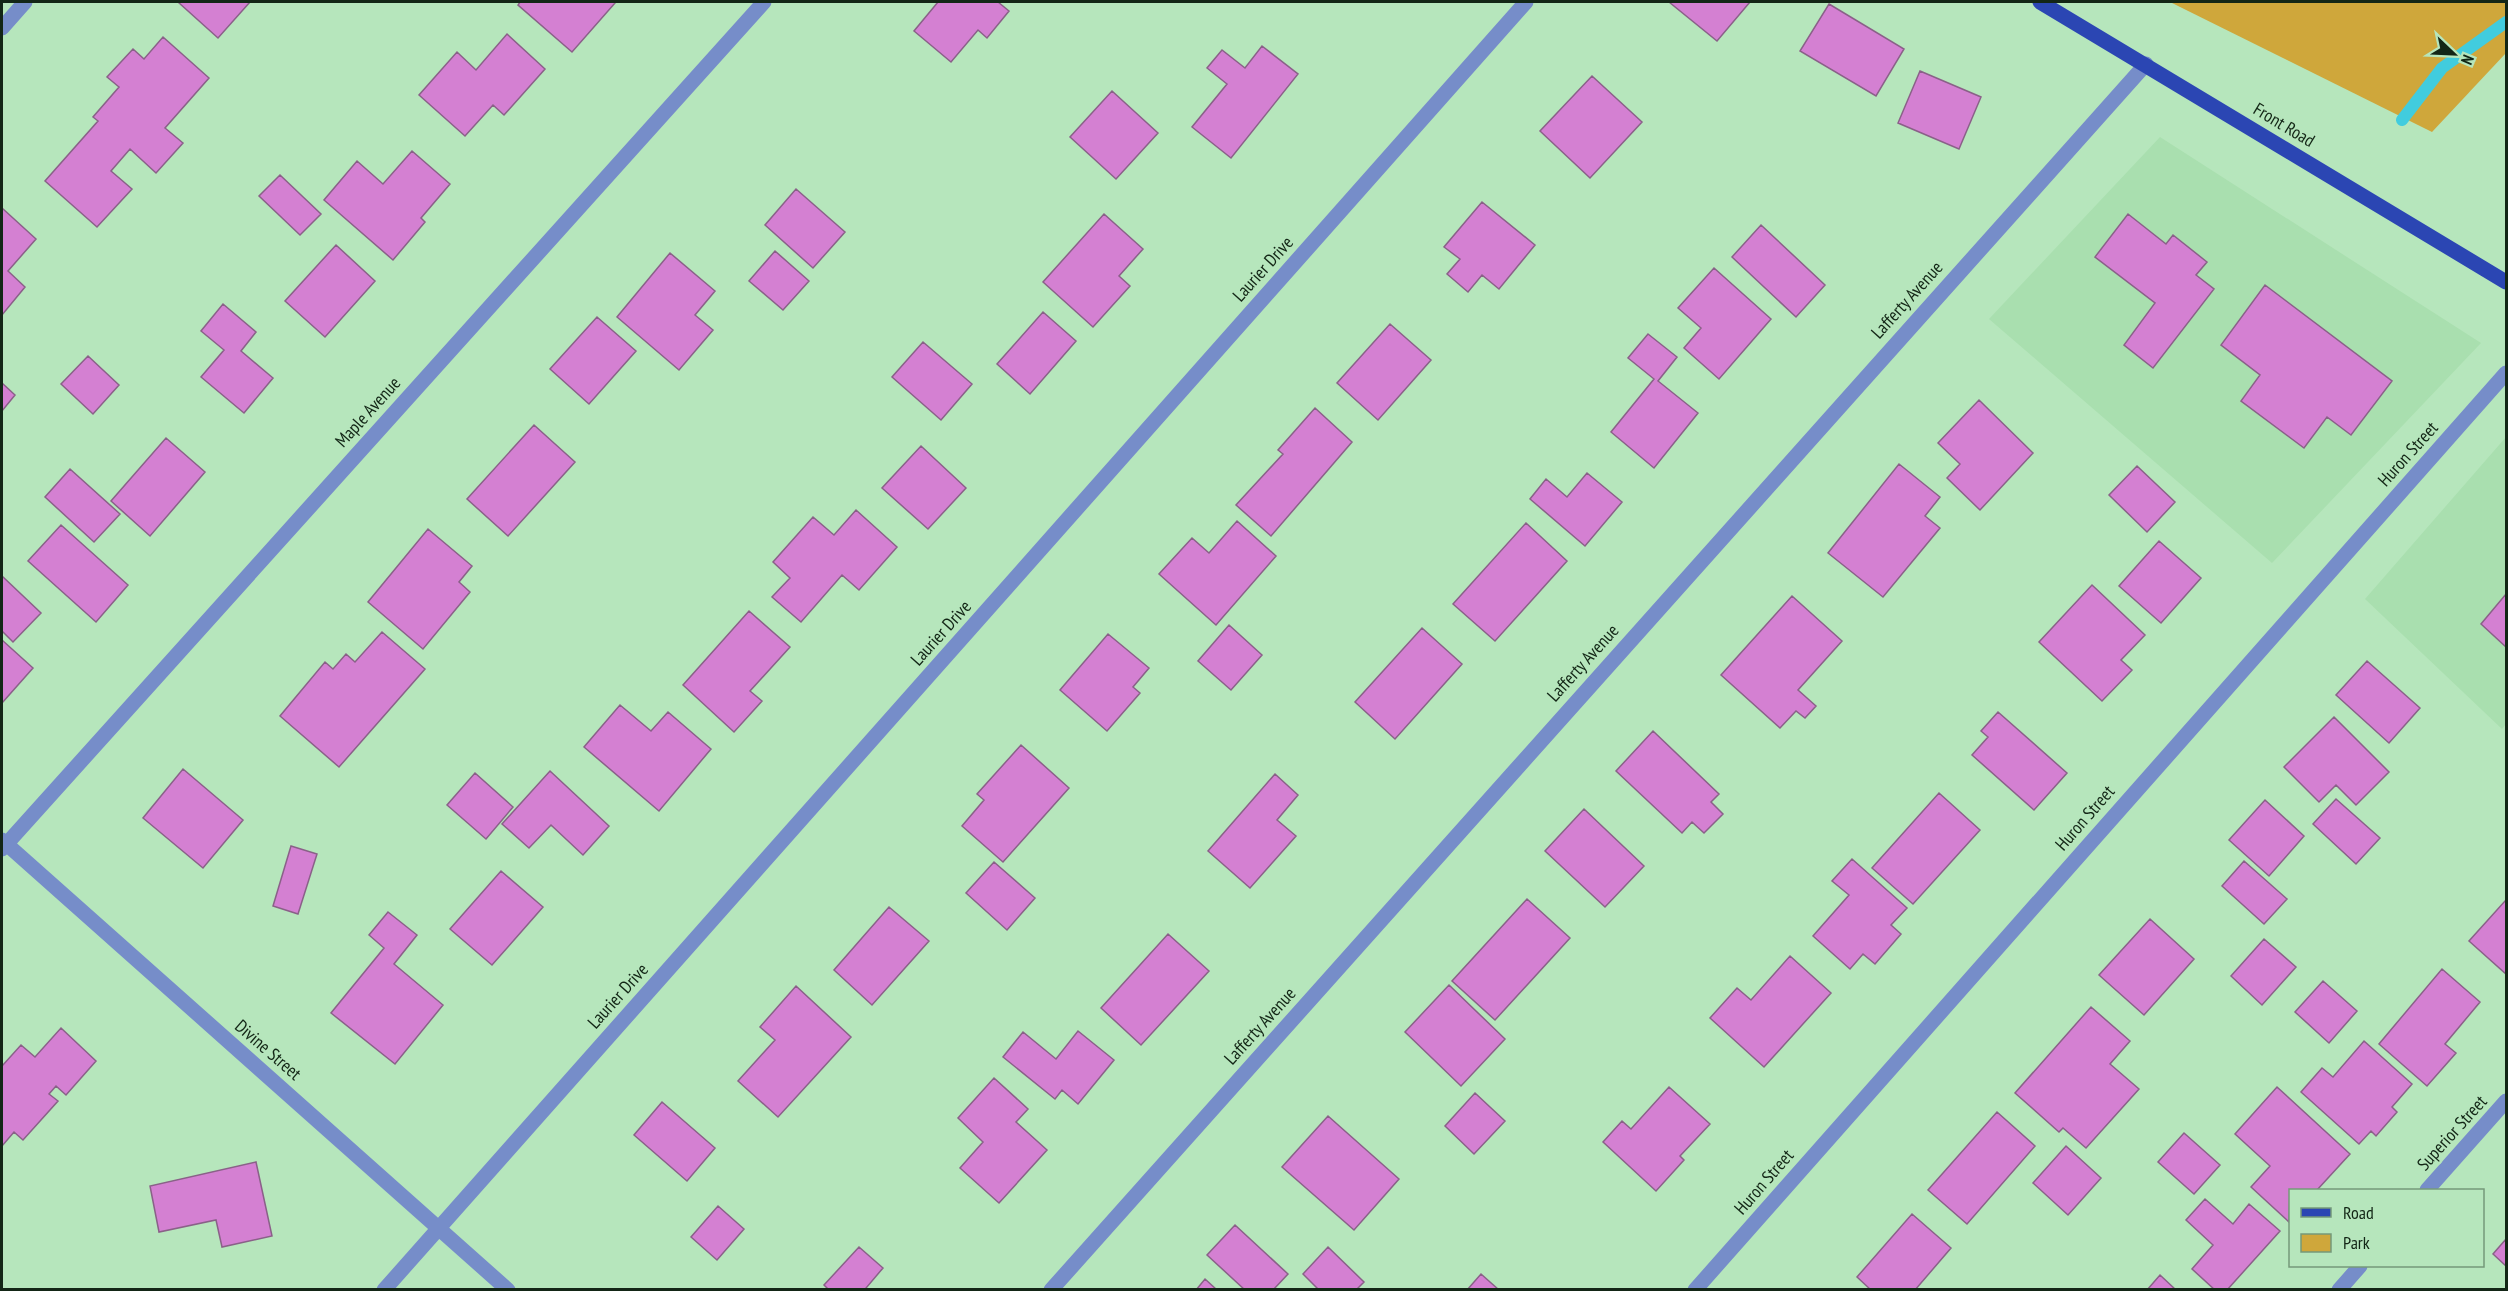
<svg xmlns="http://www.w3.org/2000/svg" width="2508" height="1291" font-family="'PT Sans Narrow',sans-serif">
<style>
.built{fill:#a9dfaf}
.green{fill:#cfa73b}
.lines{fill:none;stroke-linecap:round;stroke-linejoin:round}
.stream{stroke:#41ccde;stroke-width:12}
.building{fill:#d480d2;stroke:#8a6188;stroke-width:1.5}
.minor{stroke:#768dc9;stroke-width:15}
.major{stroke:#2b46b3;stroke-width:15}
.labels{text-anchor:middle;stroke-width:5;stroke-linejoin:round;paint-order:stroke}
.street-label{font-size:18px;fill:#132616;stroke:#b6e6bc}
</style>
<rect width="100%" height="100%" fill="#b6e6bc"/>
<!-- built -->
<path class="built" d="M2160,137L2481,343L2272,563L1989,319Z
M2506,437V724L2502,729L2365,599Z"/>
<!-- green -->
<path class="green" d="M2170,2H2506V53L2432,132Z"/>
<g class="lines">
<!-- stream -->
<path class="stream" d="M2402,120L2442,68L2506,22"/>
</g>
<!-- building -->
<path class="building" d="M178,2H250L218,38Z
M520,2H613L615,3L572,52L518,5Z
M938,2H998L1009,11L987,38L978,30L951,62L914,31Z
M1669,2H1750L1717,41Z
M1829,4L1904,49L1876,96L1800,51Z
M507,34L545,69L504,115L493,105L465,136L419,95L457,52L476,70Z
M163,37L209,78L165,128L183,143L156,173L130,149L111,171L132,189L97,227L45,181L98,121L93,117L119,87L107,77L133,49L144,59Z
M1262,46L1298,74L1231,158L1192,127L1227,84L1207,68L1222,50L1245,68Z
M1920,71L1981,97L1959,149L1898,123Z
M1592,76L1642,122L1590,178L1540,131Z
M1112,91L1158,133L1116,179L1070,137Z
M412,151L450,184L421,218L425,222L393,260L324,200L357,161L383,184Z
M280,175L321,214L300,235L259,196Z
M796,189L845,232L813,268L765,225Z
M1482,202L1535,245L1499,289L1482,275L1468,292L1447,274L1460,259L1444,247Z
M2,208L36,239L8,271L25,287L2,315Z
M1104,214L1143,249L1119,276L1130,286L1093,327L1043,282Z
M2128,214L2166,244L2173,235L2207,262L2196,275L2214,289L2153,368L2124,345L2155,303L2095,257Z
M1761,225L1825,285L1796,317L1732,257Z
M336,245L375,281L325,337L285,301Z
M775,251L809,281L783,310L749,281Z
M670,253L715,291L695,315L713,330L679,370L617,317Z
M1714,268L1771,319L1719,379L1684,348L1701,328L1678,308Z
M2265,285L2392,381L2351,435L2327,417L2304,448L2241,401L2260,375L2221,345Z
M223,304L256,332L241,351L273,378L244,413L201,377L224,350L201,331Z
M1043,312L1076,341L1030,394L997,364Z
M597,317L636,351L589,404L550,369Z
M1390,324L1431,360L1378,420L1337,383Z
M1648,334L1677,357L1658,381L1698,413L1654,468L1611,432L1654,379L1628,358Z
M923,342L972,384L941,420L892,377Z
M88,356L119,385L93,414L61,384Z
M2,383L15,395L2,411Z
M1979,400L2033,453L1980,510L1947,478L1960,464L1938,443Z
M1315,408L1352,442L1271,536L1236,505L1283,454L1278,450Z
M534,425L575,462L508,536L467,499Z
M166,438L205,472L150,536L111,501Z
M921,446L966,488L928,529L882,488Z
M1899,464L1940,497L1925,516L1940,528L1883,597L1828,553Z
M2137,466L2175,502L2147,532L2109,495Z
M70,469L120,514L94,542L45,497Z
M1587,473L1622,502L1585,546L1530,499L1546,479L1567,497Z
M856,510L897,547L859,590L842,575L801,622L772,597L790,578L773,562L813,517L834,535Z
M1237,521L1276,556L1216,625L1159,574L1192,538L1209,553Z
M1526,523L1567,561L1495,641L1453,604Z
M61,525L128,585L96,622L28,561Z
M428,529L472,566L459,582L470,592L423,649L368,602Z
M2159,541L2201,578L2161,623L2119,586Z
M2,576L41,613L13,642L2,631Z
M2092,585L2145,635L2121,660L2132,670L2102,701L2039,642Z
M2506,594V647L2481,624Z
M1792,596L1842,641L1798,690L1816,706L1805,718L1796,711L1780,728L1721,675Z
M749,611L790,647L750,691L762,701L734,732L683,685Z
M1229,625L1262,655L1231,690L1198,661Z
M1422,628L1462,664L1395,739L1355,702Z
M382,632L425,669L339,767L280,716L325,662L333,669L346,654L355,662Z
M1108,634L1149,668L1133,687L1140,693L1107,731L1060,690Z
M2,640L33,668L2,703Z
M2367,661L2420,708L2389,743L2336,695Z
M620,705L651,731L668,712L711,749L659,811L584,747Z
M1998,712L2067,773L2034,810L1972,755L1988,737L1981,731Z
M2334,717L2389,772L2356,805L2336,785L2319,802L2284,767Z
M1653,731L1719,794L1711,802L1723,814L1704,833L1692,822L1682,833L1616,771Z
M1021,745L1069,788L1003,862L962,826L984,800L977,794Z
M183,769L243,820L203,868L143,818Z
M550,771L609,826L583,855L551,825L529,848L502,824Z
M475,773L513,807L486,839L447,805Z
M1275,774L1298,795L1277,820L1296,836L1250,888L1208,851Z
M1939,793L1980,830L1913,904L1872,868Z
M2336,799L2380,838L2356,864L2313,824Z
M2265,800L2304,836L2269,876L2229,840Z
M1584,809L1644,866L1605,907L1545,851Z
M291,846L317,854L298,914L273,906Z
M1852,859L1907,908L1891,925L1901,934L1875,964L1863,954L1850,969L1813,936L1849,895L1832,881Z
M2244,861L2287,899L2264,924L2222,886Z
M994,862L1035,898L1007,930L966,893Z
M501,871L543,907L492,965L450,929Z
M1527,899L1570,938L1495,1020L1452,981Z
M2505,901L2506,902V974L2469,941Z
M889,907L929,941L872,1005L834,970Z
M388,912L417,935L394,964L443,1005L395,1064L331,1013L384,948L369,935Z
M2150,919L2194,959L2144,1015L2099,975Z
M1168,934L1209,971L1141,1045L1101,1008Z
M2264,939L2296,967L2262,1005L2231,976Z
M1790,956L1831,993L1764,1067L1710,1018L1737,988L1751,1000Z
M2442,969L2480,1002L2445,1044L2456,1053L2427,1086L2379,1044Z
M2323,981L2357,1011L2329,1043L2295,1012Z
M1449,985L1505,1039L1461,1086L1405,1032Z
M796,986L851,1037L778,1117L738,1081L775,1040L760,1027Z
M2091,1007L2130,1041L2110,1064L2139,1089L2086,1148L2063,1128L2059,1132L2015,1093Z
M61,1028L96,1061L66,1095L56,1086L49,1094L58,1101L23,1140L14,1132L2,1146V1066L21,1045L35,1057Z
M1078,1031L1114,1060L1078,1104L1062,1090L1055,1099L1003,1057L1023,1032L1056,1059Z
M2364,1041L2412,1084L2392,1107L2397,1112L2376,1136L2371,1131L2359,1144L2301,1092L2322,1068L2333,1077Z
M994,1078L1028,1109L1016,1122L1047,1150L999,1203L960,1168L983,1142L958,1118Z
M1669,1087L1710,1124L1680,1156L1684,1160L1656,1191L1603,1142L1622,1121L1631,1129Z
M2277,1087L2350,1154L2317,1190H2290L2289,1222L2251,1187L2270,1166L2235,1134Z
M1475,1093L1505,1121L1474,1154L1445,1126Z
M662,1102L715,1148L687,1181L634,1135Z
M1997,1112L2035,1146L1967,1224L1928,1190Z
M1328,1116L1399,1179L1354,1230L1282,1167Z
M2184,1133L2220,1165L2194,1194L2158,1162Z
M2066,1146L2101,1178L2068,1215L2033,1183Z
M256,1162L272,1236L222,1247L216,1220L159,1232L150,1186Z
M2205,1199L2233,1224L2249,1204L2280,1231L2227,1290H2215L2192,1269L2213,1245L2186,1220Z
M718,1206L744,1229L717,1260L691,1237Z
M1912,1214L1951,1248L1915,1290H1871L1857,1277Z
M1235,1225L1288,1274L1273,1290H1245L1207,1255Z
M2506,1239V1266L2493,1254Z
M859,1247L883,1268L866,1288L867,1290H829L824,1285Z
M1328,1247L1364,1282L1356,1290H1319L1303,1274Z
M1481,1274L1499,1290H1467Z
M2160,1275L2176,1290H2147Z
M1205,1279L1217,1290H1196Z"/>
<g class="lines">
<!-- minor -->
<path class="minor" d="M2,28L25,2
M2,840L508,1290
M2,849L764,2
M2427,1190L2506,1101
M384,1290L1526,2
M1051,1290L2146,64
M1695,1290L2506,373
M2339,1290L2360,1266"/>
<!-- major -->
<path class="major" d="M2040,2L2506,282"/>
</g>
<g class="labels">
<!-- street labels -->
<g class="street-label">
<text transform="translate(2284 125) rotate(31)" y="6">Front Road</text>
<text transform="translate(1263 269) rotate(-48)" y="6">Laurier Drive</text>
<text transform="translate(1907 300) rotate(-48)" y="6">Lafferty Avenue</text>
<text transform="translate(368 412) rotate(-48)" y="6">Maple Avenue</text>
<text transform="translate(2408 454) rotate(-48)" y="6">Huron Street</text>
<text transform="translate(941 633) rotate(-48)" y="6">Laurier Drive</text>
<text transform="translate(1583 663) rotate(-48)" y="6">Lafferty Avenue</text>
<text transform="translate(2085 818) rotate(-49)" y="6">Huron Street</text>
<text transform="translate(618 996) rotate(-48)" y="6">Laurier Drive</text>
<text transform="translate(1260 1026) rotate(-48)" y="6">Lafferty Avenue</text>
<text transform="translate(268 1050) rotate(41)" y="6">Divine Street</text>
<text transform="translate(2452 1133) rotate(-48)" y="6">Superior Street</text>
<text transform="translate(1764 1182) rotate(-49)" y="6">Huron Street</text>
</g>
</g>
<!-- border -->
<rect width="2508" height="1291" fill="none" stroke="#132616" stroke-width="6"/>
<!-- legend -->
<rect x="2289" y="1189" width="195" height="78" fill="#b6e6bc" stroke="#75997a" stroke-width="1.5"/>
<rect x="2301" y="1208" width="30" height="9" fill="#2b46b3" stroke="#75997a" stroke-width="1.5"/>
<text x="2343" y="1219" font-size="18" fill="#132616">Road</text>
<rect x="2301" y="1234" width="30" height="18" fill="#cfa73b" stroke="#75997a" stroke-width="1.5"/>
<text x="2343" y="1249" font-size="18" fill="#132616">Park</text>
<!-- north arrow -->
<g transform="translate(2454 54) rotate(113)" stroke="#b6e6bc" stroke-width="4.5" paint-order="stroke">
<path d="M0-4.5L10 22L0 15L-10 22Z" fill="#132616"/>
<text y="-9" font-size="16" font-weight="bold" text-anchor="middle" fill="#132616">N</text>
</g>
</svg>
